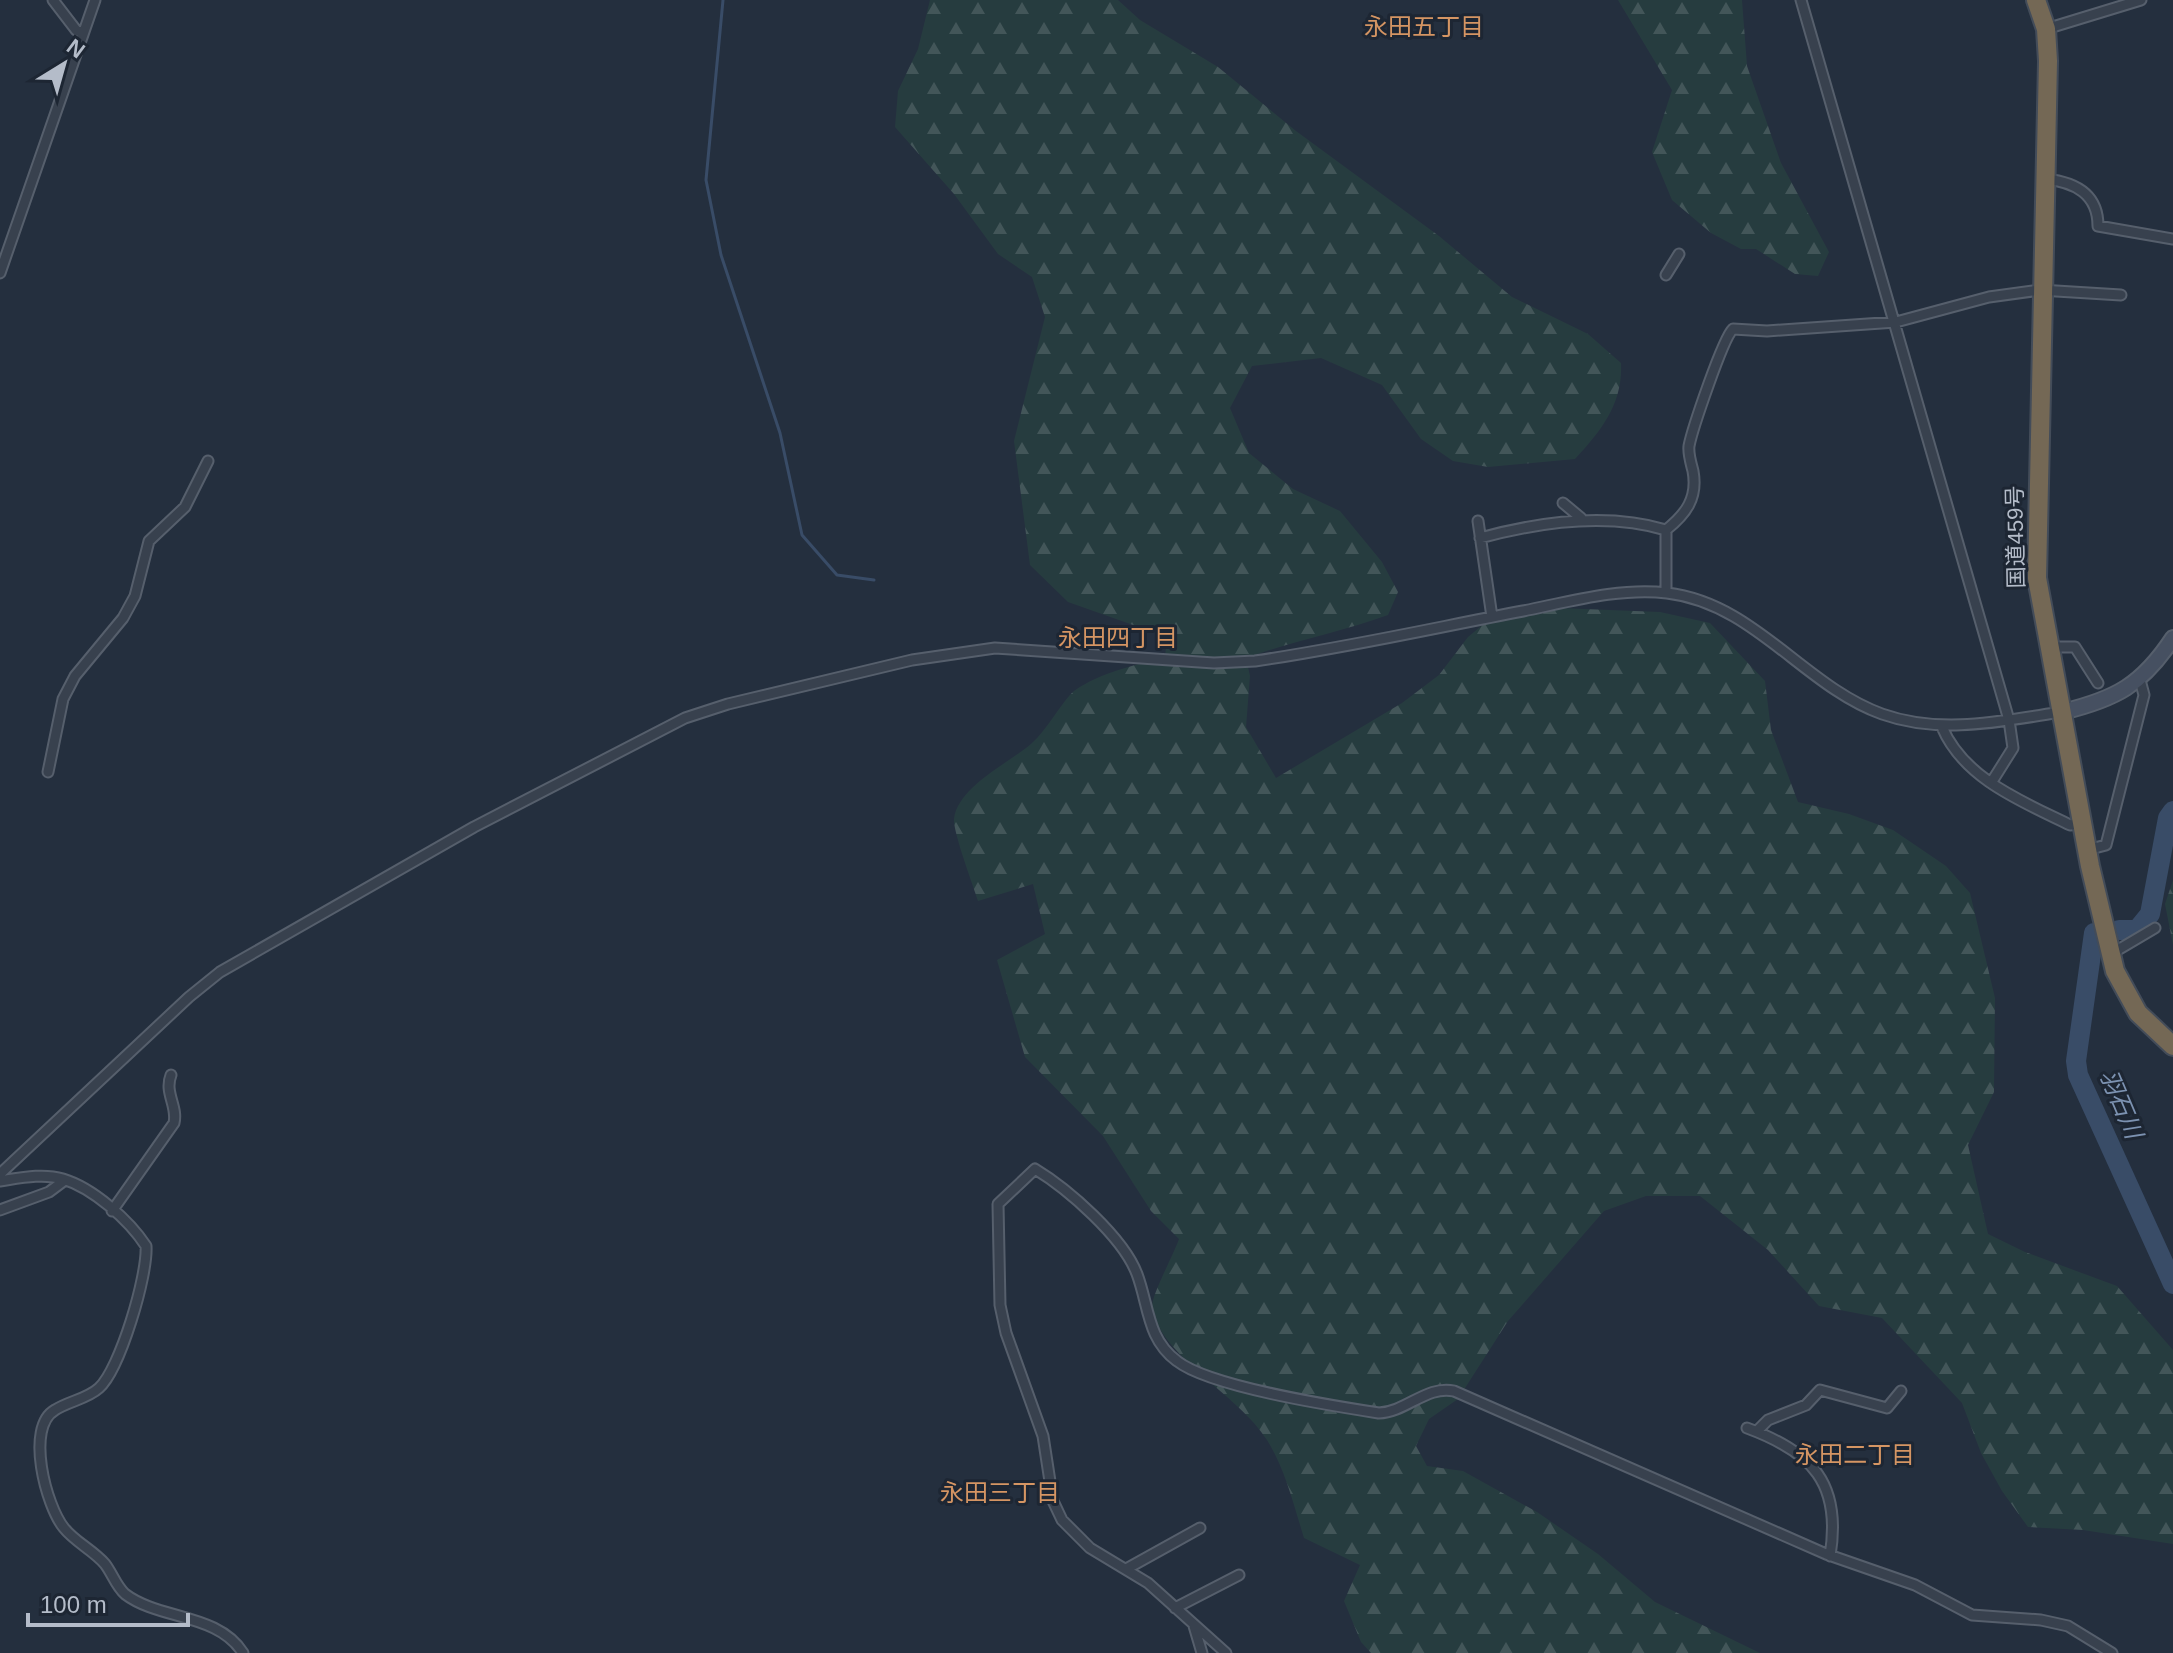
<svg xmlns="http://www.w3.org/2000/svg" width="2173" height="1653" font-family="Arial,'Noto Sans JP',sans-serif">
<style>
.forest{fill:url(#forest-firs)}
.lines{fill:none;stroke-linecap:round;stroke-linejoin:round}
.stream{stroke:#394c67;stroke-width:3}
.river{stroke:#394c67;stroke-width:20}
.street-casing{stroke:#565f6c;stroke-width:13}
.secondary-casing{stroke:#565f6c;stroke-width:18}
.highway-casing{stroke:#434c59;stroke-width:22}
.street{stroke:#38414e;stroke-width:9}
.secondary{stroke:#465061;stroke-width:14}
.highway{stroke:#746855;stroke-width:18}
.labels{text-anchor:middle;stroke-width:6;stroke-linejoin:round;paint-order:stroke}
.street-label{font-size:22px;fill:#b4bcc9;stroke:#1d2633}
.neighbourhood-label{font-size:24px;fill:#d59563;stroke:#1d2633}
.water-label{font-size:24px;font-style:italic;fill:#7c92b1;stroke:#1d2633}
</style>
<defs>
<pattern id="forest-firs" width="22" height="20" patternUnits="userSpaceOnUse" patternTransform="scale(2)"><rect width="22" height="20" fill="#263c3f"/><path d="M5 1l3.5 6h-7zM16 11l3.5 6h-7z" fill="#435659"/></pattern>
</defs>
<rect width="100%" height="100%" fill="#242f3e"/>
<!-- forest -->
<path class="forest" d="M930,0H1118L1140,20L1218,67L1296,131L1439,236L1512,297L1588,334L1621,363C1623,403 1602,430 1575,459L1488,467L1453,461L1421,439L1382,385L1321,358L1252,366L1230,408L1249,453L1293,489L1340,511L1382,562L1398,592L1388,615C1341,632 1293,641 1246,658L1250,676L1246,727L1276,778L1402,703L1439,675L1468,637L1492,617L1559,608L1660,612L1710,623L1765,681L1771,730L1798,802L1849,814L1893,830L1946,866L1970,893L1995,998L1994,1092L1968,1145L1988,1234L2025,1252L2117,1286L2173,1350V1544L2083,1530L2028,1527L2002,1491L1981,1453L1962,1403L1882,1318L1819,1306L1768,1250L1700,1196H1646L1604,1211L1508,1321L1458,1399L1429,1419L1416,1446L1427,1466L1463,1471L1537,1512L1598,1554L1655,1602L1760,1653H1371L1361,1642L1344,1601L1360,1565L1304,1538C1294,1506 1285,1468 1267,1440C1240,1396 1158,1354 1152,1307C1151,1296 1174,1254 1179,1239L1151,1211L1103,1136L1025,1057L997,960L1045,934L1033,884L978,901C973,885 953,832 954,819C958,786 1011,762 1032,743C1046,731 1064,699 1074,691C1101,672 1133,666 1165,657L1167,637L1068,602L1030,565L1014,441L1045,317L1032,277L998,254L954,194L895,127L898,91L918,49Z
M1618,0H1742L1747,66L1781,163L1829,252L1818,276L1795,274L1756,249H1741L1711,233L1672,200L1652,152L1672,90Z
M2173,880V945L2165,904Z"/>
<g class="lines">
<!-- stream -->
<path class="stream" d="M723,0L706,180L721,255L780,433L802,535L837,575L874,580"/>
<!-- river -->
<path class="river" d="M2119,930H2137L2150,914L2168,818L2173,811
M2094,933L2076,1061L2078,1075L2173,1284"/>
<!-- street casing -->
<g class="street-casing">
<path id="street" d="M53,0L76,30L83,33
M1801,0L2009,720L2013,748L1991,783
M2046,29L2141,0
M2045,179C2075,182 2098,194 2098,226L2173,239
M0,273L95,0
M1666,275L1679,254
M1563,503L1581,518
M1478,521L1492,617
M1480,538C1539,522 1606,512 1666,530
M1666,592V530C1686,514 1698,498 1693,471C1691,463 1688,454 1689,446C1692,430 1723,338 1733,329L1767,331L1896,322L1989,297L2040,290L2121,295
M2048,647H2075L2098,683
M1942,727C1964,779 2023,802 2070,825L2082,824
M48,772L63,699L75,676L123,618L135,596L149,541L185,507L208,461
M2087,850L2106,845L2144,695L2140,680
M2111,954L2155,928
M0,1174L189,997L220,972L474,827L685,718L728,704L912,660L995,648L1214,663L1255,661C1345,648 1434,628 1523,611C1568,602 1621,587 1667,593C1754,603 1804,686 1882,714C1941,735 2002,721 2061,712
M0,1181C20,1178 43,1173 63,1179C93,1188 129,1220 146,1246C148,1275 120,1369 99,1388C87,1399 69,1401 55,1410C25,1427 46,1506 64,1528C75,1542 93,1550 105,1564C112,1573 116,1586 125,1594C159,1620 218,1613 243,1653
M0,1210L49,1192L65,1180
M112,1211L174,1123C178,1106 164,1093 171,1075
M1747,1428C1812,1452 1842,1483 1830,1556
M1757,1431L1768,1420L1806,1405L1820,1390L1887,1408L1901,1391
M1128,1568L1200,1528
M1175,1608L1239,1575
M1194,1626L1202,1653
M1226,1653L1148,1583L1090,1548L1062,1520L1053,1501L1043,1436L1006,1333L1000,1305L998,1204L1035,1169C1068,1189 1123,1237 1137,1274C1149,1306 1147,1339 1177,1361C1210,1387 1334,1406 1379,1413C1406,1412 1427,1385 1454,1391L1826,1554L1915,1585L1972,1615L2041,1620L2068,1626L2112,1653"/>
</g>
<!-- secondary casing -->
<g class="secondary-casing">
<path id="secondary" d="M2062,712C2116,699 2142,685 2173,638"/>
</g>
<!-- highway casing -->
<g class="highway-casing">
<path id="highway" d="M2036,0L2046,29L2048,61L2037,578L2090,866L2115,971L2138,1013L2173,1046"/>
</g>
<!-- street -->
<use href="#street" class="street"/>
<!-- secondary -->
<use href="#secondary" class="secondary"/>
<!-- highway -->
<use href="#highway" class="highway"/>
</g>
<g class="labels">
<!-- street labels -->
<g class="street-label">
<text transform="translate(2015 537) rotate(-91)" y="8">国道459号</text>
</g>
<!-- neighbourhood labels -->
<g class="neighbourhood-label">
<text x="1424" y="35">永田五丁目</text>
<text x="1118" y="646">永田四丁目</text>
<text x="1855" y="1463">永田二丁目</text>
<text x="1000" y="1501">永田三丁目</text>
</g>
<!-- water labels -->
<g class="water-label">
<text transform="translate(2121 1104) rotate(67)" y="8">羽石川</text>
</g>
</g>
<!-- north arrow -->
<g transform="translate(64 64) rotate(37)" stroke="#1d2633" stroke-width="6" paint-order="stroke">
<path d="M0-6L14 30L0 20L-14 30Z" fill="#b4bcc9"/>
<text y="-12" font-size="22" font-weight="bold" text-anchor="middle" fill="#b4bcc9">N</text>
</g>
<!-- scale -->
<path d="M28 1613v12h160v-12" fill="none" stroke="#b4bcc9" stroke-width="4"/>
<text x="40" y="1613" font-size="24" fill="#b4bcc9" stroke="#1d2633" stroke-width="6" paint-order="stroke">100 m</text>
</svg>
